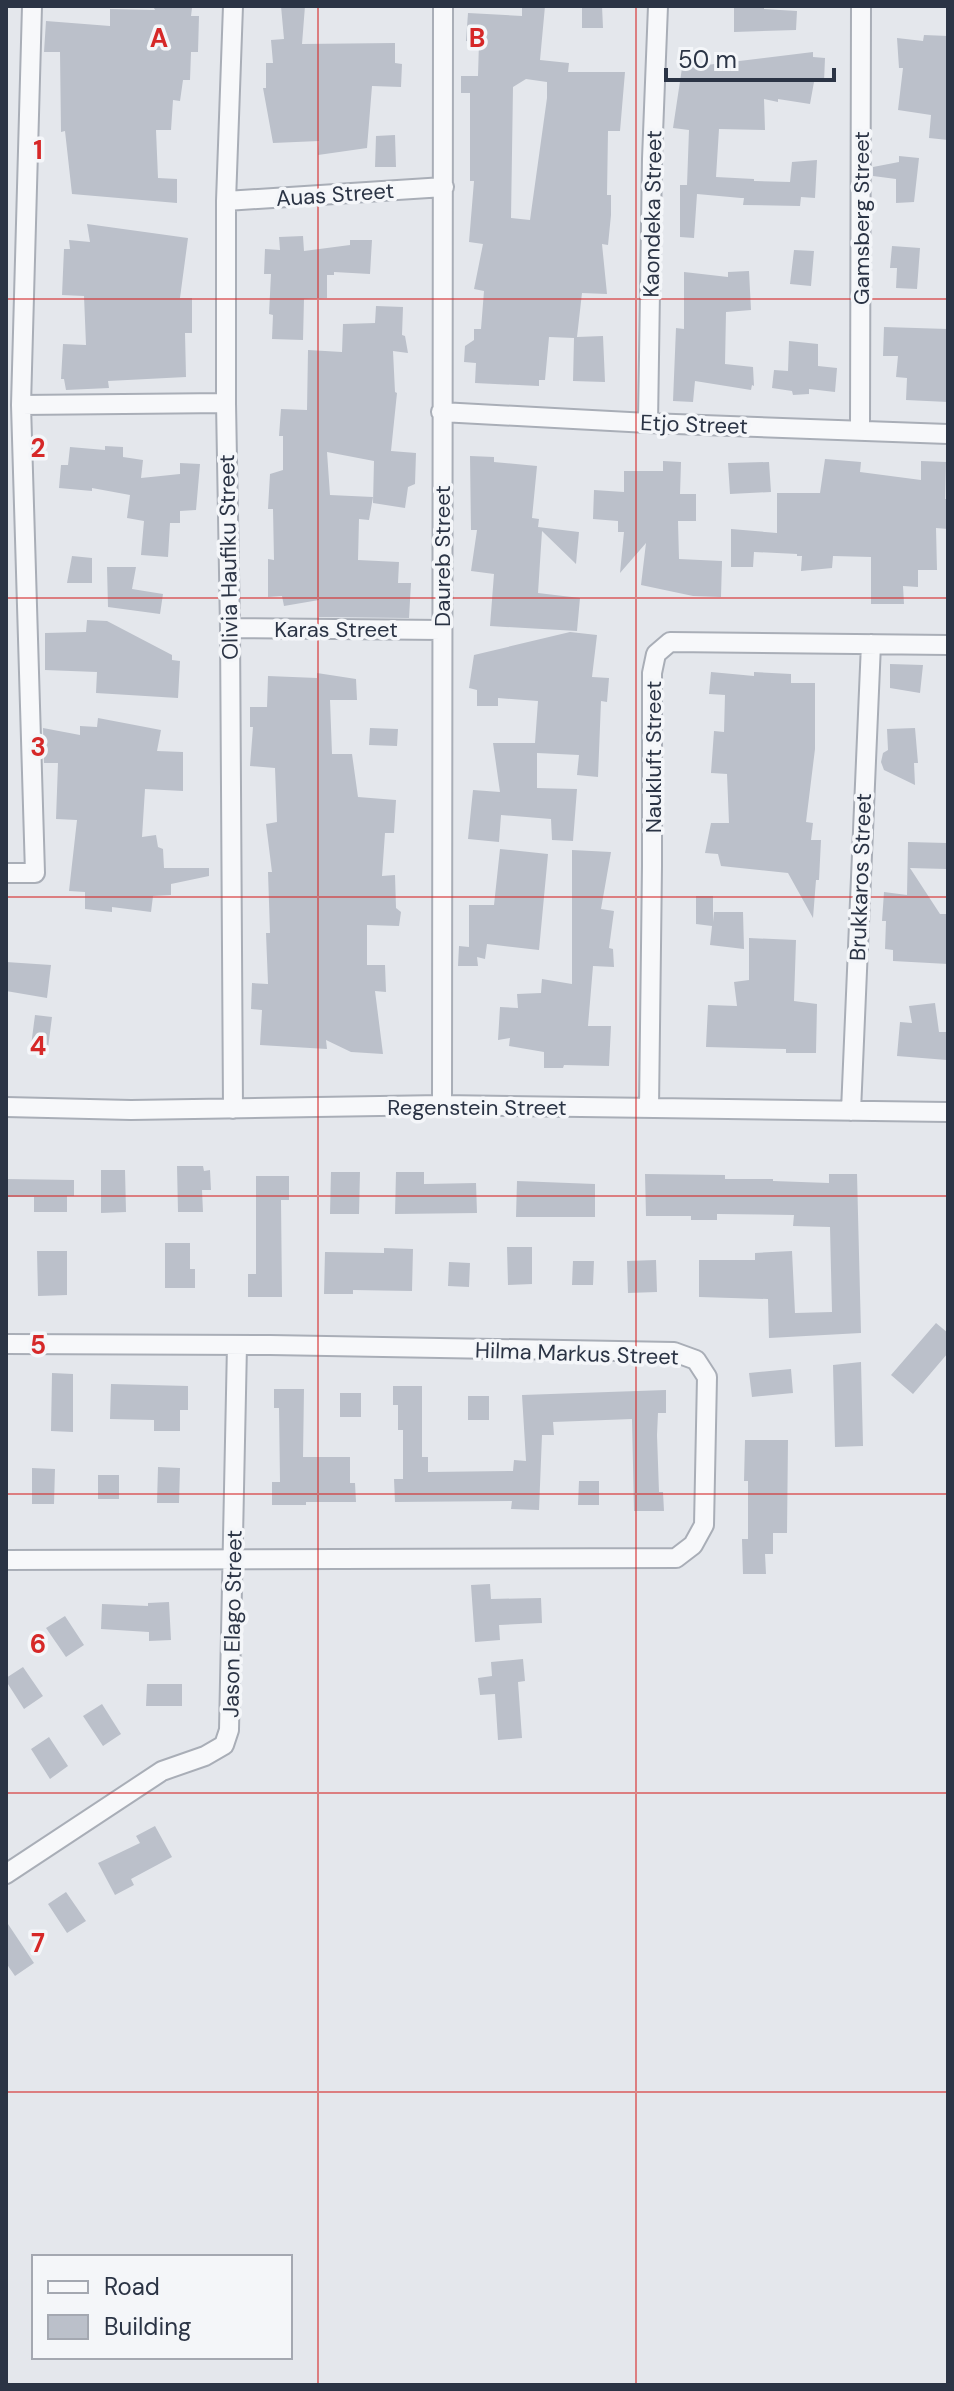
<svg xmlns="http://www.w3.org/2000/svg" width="954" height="2391" font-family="'DM Sans',sans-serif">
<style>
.building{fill:#bbc0ca;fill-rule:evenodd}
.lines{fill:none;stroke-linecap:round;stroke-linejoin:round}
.street-casing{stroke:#a9aeb7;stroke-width:22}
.street{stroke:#f7f8fa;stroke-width:18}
.grid{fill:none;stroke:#d62828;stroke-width:2;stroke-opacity:0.55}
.labels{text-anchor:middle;stroke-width:7;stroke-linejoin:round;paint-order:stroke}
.street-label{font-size:22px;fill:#2b3445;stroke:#f4f6f9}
.grid-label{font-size:26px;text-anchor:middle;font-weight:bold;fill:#d62828;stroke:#f4f6f9;stroke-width:7;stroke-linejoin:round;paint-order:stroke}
</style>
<rect width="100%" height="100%" fill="#e4e7ec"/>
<!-- building -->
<path class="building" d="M281,6H305L302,44L395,43V63L402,64L401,87L372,86L367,148L318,155L319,141L273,143L263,88H266V63H273L271,40L284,39Z
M522,6H545L540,60L569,63L568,72H625L620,131H608L607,195H611V215L608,245L602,244L607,294L582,293L577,337L603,336L605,382L573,381L574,338L549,337L545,380H539V386L475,383L476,363L464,362L465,346L474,340V329H481L484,291L474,289L483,244L469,242L474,181H470V93H461V76H478L479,42L466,41L468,13L522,16ZM526,79L547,82V98L530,220L511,218L513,87Z
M582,6H602L603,28H582Z
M734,6H764V9L797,11L796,30L734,32Z
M154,8H192L191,16H199L198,52H191L190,80H183L180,101L173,100L171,130H156L158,178L177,179V203L72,194L65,131L61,132L60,52H44L46,21L110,26V9L155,10Z
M924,35L948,36V140L929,138L931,115L898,110L903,68H899L897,38L923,41Z
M813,52V57L825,58L824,82H814L810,104L778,99V102L764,99L765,130L719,129L716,177L754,179V181L790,182L792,162L817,160L815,198L801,197L800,206L743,205L744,198H741L697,194L694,238L680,237V185H687L689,130L673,128L682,68Z
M395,135L396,167H375L376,136Z
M899,156L919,158L914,202L896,203V179L873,176V167L899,162Z
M87,224L188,238L180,298H192V333H185L186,377L108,381L109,388L66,390L64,379H61L63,344L86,345L84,296L62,295L64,249H70L69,240L90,242Z
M303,236L304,251L350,245V240H372L370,274L334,272V275H327V298L304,299L303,340L272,339L273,315L269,314L271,274H264L265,249L280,250L279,237Z
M892,246L920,248L917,289L896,288L897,268H890Z
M794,250L814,251L811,286L790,284Z
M749,271L751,310L726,312L725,364L753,367L754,386L752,385L751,390L695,381L693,402L673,401L676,328L684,329V272L728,277V272Z
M376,306L403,307L402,335L405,336L408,353L393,351L395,392L397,393L391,451L416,453L415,484L408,487L405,508L373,503L374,461L327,452L330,495L373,497L369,520L359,519L358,560L399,562L398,583H411L409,618L319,617V600L284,606L282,596L268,597V559L274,560L273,509H268L270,474L283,470V436H279L281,409L307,410L308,350L342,352L343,324L375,323Z
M884,327L948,329V402L906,400L907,378L896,377L898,356H883Z
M789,341L818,344V366L837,368L835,392L809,389V394L793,395L792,391L772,388L774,370L788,371Z
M105,446L123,447V457L143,460L141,478L180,474V463L200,464L196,510L180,511V523H170L168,557L141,555L144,521L127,518L130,495L92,488V491L59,488L61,465H68L70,447L105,450Z
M470,456L494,457V462L537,466L532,518L539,519L538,527L579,532L576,564L542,531L538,593L580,598L577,631L490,626L494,574L471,571L477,530H471Z
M825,459L861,462L860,472L921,480V461L946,462L945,499H948V529L936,528L937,570H918V587L903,586L904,604H871V557L833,556L832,568L801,571L802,556H797V554L754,552L753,567H731V529L777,533V493H820Z
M663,461L681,462L680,494H696V521H678L679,559L722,561L721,597L693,596L641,585L646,543L620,573L624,532H618V521L593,519L594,490L624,492V471H663Z
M769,462L771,492L730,494L728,463Z
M72,556L92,558V583H67Z
M107,567H136L132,589L163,594L160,614L108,607Z
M87,620L107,621L172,655V660L180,661L178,698L96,693L97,672L45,670V633L86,632Z
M570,632L597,635L592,677L609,678L607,702L601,701L598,777L577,775L579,755L537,753V788L577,789L573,841L552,840L551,819L501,815L499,842L468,839L473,790L500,792L493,743H535L538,701L498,698V706H477V690L469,688L474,655Z
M890,664L923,665L920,693L890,688Z
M711,672L754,676V672L791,674V683H815V749L806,822L813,823L811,840H821L819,880H816L813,918L788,873L721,866L718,854L705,853L711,823H729L727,774L711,773L714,731L724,732L725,695L709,694Z
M317,673L356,679L357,700H330L332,754H352L358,797L396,800L394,833H385L382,876L395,875L396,908L401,912L399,926L367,925V965H385L386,992L375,991L383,1054L351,1052L326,1040L327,1049L260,1045L262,1010L251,1009L252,983L268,984L266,933H270L268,872H272L266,824L277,822L275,768L250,766L253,727H250V707H267L268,676L317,678Z
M98,718L161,730L157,751L183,752V791L145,789L142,837L156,835L158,847L163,849L164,868H209V876L171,884V895L153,896L151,912L112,907V912L85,909V892L69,891L77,820L56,819L58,763H44L43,728L80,735V726L97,727Z
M370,728L398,729L397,746L369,745Z
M915,728L918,763H914L915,785L884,770L881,762L883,753L888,750L887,729Z
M908,842L947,843L946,869L910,868L940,914H948V964L893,961V950L885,949L886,921H882L884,892L907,895Z
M500,849L548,854L539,950L487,944L485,959L477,957L478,966H458L459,946L469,947V905H494Z
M572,850L611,852L601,909L614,911L609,948L613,949L614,967L593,966L588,1026H611L609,1066L564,1065L563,1068H544V1052L509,1046L510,1038L498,1040L500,1007L518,1008L517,994L541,993L542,979L572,984Z
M696,896H713V922L714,912H743L744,949L710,945L712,926L696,924Z
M749,938L796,940L794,1001L817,1004L816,1053H786V1049L706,1047L708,1005L737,1006L734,982L749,980Z
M6,962L51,965L47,998L6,991Z
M935,1003L939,1032H947V1060L897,1056L900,1022L912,1023L909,1006Z
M35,1015L52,1017L48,1048L31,1046Z
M177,1166H203L204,1171L210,1170L211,1190H202L203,1212H178Z
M101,1170H125L126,1212L101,1213Z
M331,1172H360L359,1214H330Z
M396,1172H424V1184L476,1183L477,1213L395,1214Z
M645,1174L725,1175V1179H773V1181L829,1183V1174H857L861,1333L769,1338L768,1299L699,1297V1260H755V1253L792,1251L795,1313L832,1312L830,1227L793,1226L794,1215L717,1214V1220H691V1216H646Z
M256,1176H289V1200H281L282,1297H248V1274H256Z
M6,1179L74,1180V1196H67V1212H34V1197H6Z
M517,1181L595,1184V1217H516Z
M165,1243H190V1269H195V1288H165Z
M507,1247H532V1284L508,1285Z
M384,1248L413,1249L412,1291L353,1290V1294H324L325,1252L384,1253Z
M37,1251H67V1295L38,1296Z
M656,1260L657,1292L628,1293L627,1261Z
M573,1261H594L593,1285H572Z
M449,1262L470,1263L469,1287L448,1286Z
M936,1323L948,1333V1353L913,1394L891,1375Z
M861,1362L863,1446L835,1447L833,1365Z
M791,1369L793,1393L752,1397L749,1373Z
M52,1373L73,1374V1432L51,1431Z
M111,1384L188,1386V1410H180V1431H154V1420L110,1419Z
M393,1386H422V1457H428V1472L513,1471L514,1460L526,1461L522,1395L666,1390V1413H658L657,1435L659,1492H663L664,1511H634L632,1419L553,1422L554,1435H542L539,1510L511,1509L512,1501L395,1502L394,1479H403V1430H398V1405H393Z
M274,1389H304L303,1457H350V1483H355L356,1502H306V1505H272V1482H280L279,1408H274Z
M340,1393H361V1417H340Z
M468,1396H489V1420H468Z
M745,1440H788L787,1533H773V1554H765L766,1574H743L742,1539H748V1481H744Z
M158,1467L180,1468L179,1503H157Z
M32,1468L55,1469L54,1504H32Z
M98,1475H119V1499H98Z
M579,1481H599V1505H578Z
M490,1584L491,1599L541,1598L542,1623L499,1625L500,1640L475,1642L471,1585Z
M169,1602L171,1640L149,1641V1632L101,1629L102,1604L148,1606V1603Z
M65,1616L84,1645L66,1657L46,1628Z
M523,1659L525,1681L518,1682L522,1738L498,1740L495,1694L480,1695L478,1678L492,1676L491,1662Z
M23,1667L43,1696L24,1709L6,1681V1678Z
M147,1684H182V1706H146Z
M102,1704L121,1734L103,1746L83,1716Z
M49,1737L68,1766L50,1779L31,1749Z
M155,1826L172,1857L131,1879L134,1885L115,1895L98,1863L140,1843L136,1836Z
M66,1892L86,1921L67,1933L48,1904Z
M6,1921L34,1963L15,1976L6,1963Z"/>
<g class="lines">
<!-- street casing -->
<g class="street-casing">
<path id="street" d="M233,6L226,201V403L230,628L233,1109
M226,201L444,187
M21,405L226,403
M441,412L648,423L948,434
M648,423L652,159L658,6
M860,430L861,6
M230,628L442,630
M6,873H35L21,405L32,6
M442,1105L443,6
M6,1107L131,1110L442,1105L948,1112
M649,1108L652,866V673L656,654L670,642L948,645
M851,1111L871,644
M6,1344L270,1345L674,1352L696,1360L707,1377L704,1525L693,1545L676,1558L6,1560
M6,1874L162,1771L205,1756L224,1745L229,1730L237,1345"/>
</g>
<!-- street -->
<use href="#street" class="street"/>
</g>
<!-- grid -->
<path class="grid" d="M318,6V2385M636,6V2385M6,299H948M6,598H948M6,897H948M6,1196H948M6,1494H948M6,1793H948M6,2092H948"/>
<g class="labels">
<!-- street labels -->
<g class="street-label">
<text transform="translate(335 194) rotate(-4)" y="8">Auas Street</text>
<text transform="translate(652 214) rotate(-89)" y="8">Kaondeka Street</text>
<text transform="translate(861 218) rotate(-90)" y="8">Gamsberg Street</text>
<text transform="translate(694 424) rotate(2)" y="8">Etjo Street</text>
<text transform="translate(442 556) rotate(-90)" y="8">Daureb Street</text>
<text transform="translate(228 557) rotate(-91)" y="8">Olivia Haufiku Street</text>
<text x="336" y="637">Karas Street</text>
<text transform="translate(653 757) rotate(-90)" y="8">Naukluft Street</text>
<text transform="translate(860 877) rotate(-88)" y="8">Brukkaros Street</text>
<text x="477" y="1115">Regenstein Street</text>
<text transform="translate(577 1353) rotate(2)" y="8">Hilma Markus Street</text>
<text transform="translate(232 1624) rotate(-89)" y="8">Jason Elago Street</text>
</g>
</g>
<g class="grid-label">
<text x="159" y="47">A</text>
<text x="477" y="47">B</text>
<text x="38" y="159">1</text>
<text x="38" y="457">2</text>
<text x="38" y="756">3</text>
<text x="38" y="1055">4</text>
<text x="38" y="1354">5</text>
<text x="38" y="1653">6</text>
<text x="38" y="1952">7</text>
</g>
<!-- border -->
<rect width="954" height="2391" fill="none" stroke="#2b3445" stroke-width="16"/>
<!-- legend -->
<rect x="32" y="2255" width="260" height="104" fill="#f4f6f9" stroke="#a4a8b1" stroke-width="2"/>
<rect x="48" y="2281" width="40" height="12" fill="#f7f8fa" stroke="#a4a8b1" stroke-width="2"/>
<text x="104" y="2295" font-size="24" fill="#2b3445">Road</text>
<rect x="48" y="2315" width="40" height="24" fill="#bbc0ca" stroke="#a4a8b1" stroke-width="2"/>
<text x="104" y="2335" font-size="24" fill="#2b3445">Building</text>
<!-- scale -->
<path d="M666 68v12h168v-12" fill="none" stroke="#2b3445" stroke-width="4"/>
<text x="678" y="68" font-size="24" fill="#2b3445" stroke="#f4f6f9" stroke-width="6" paint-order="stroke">50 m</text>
</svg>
